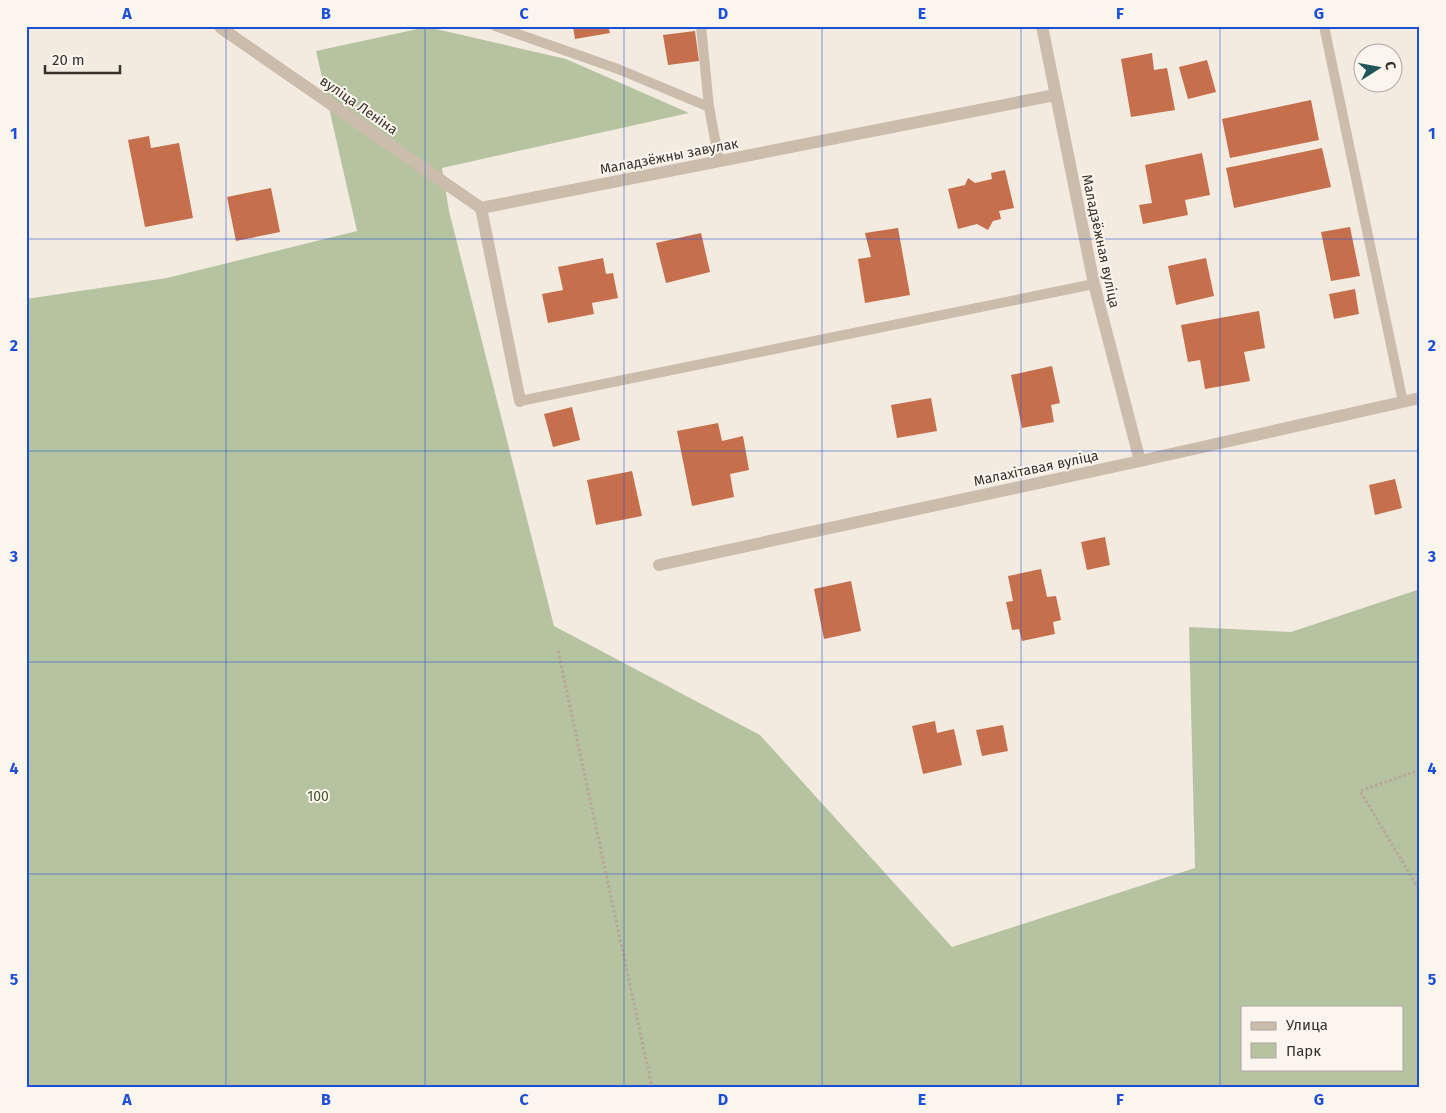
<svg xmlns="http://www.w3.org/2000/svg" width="1446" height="1113" font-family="'Fira Sans',sans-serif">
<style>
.green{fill:#b5c3a0;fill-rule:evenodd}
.building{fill:#c56f4c}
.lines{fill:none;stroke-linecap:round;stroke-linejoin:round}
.path{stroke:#b8a696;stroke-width:3;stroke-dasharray:2.5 2.5;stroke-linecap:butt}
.lane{stroke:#ccbcac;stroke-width:10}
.street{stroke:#ccbcac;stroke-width:12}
.grid{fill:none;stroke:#1d4ed8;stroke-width:1;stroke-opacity:0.55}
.labels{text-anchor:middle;stroke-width:4;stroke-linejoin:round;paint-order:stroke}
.street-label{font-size:14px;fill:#3a302b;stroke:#faf5ed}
.park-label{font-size:14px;fill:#47582e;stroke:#faf5ed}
.neatline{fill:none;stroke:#1d4ed8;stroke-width:2}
.grid-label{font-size:16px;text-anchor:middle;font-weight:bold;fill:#1d4ed8}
</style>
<rect width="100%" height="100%" fill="#f3ebe0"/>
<!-- green -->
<path class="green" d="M427,27L566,59L689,113L442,168L449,211L554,626L760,735L952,947L1195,868L1189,627L1291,632L1420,589V1087H26V299L167,278L357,231L316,51ZM1242,1007H1402V1069H1242Z"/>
<!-- building -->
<path class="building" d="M573,26H608L610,33L575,39Z
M695,31L699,61L668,65L663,35Z
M1152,53L1154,70L1167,68L1175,110L1131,117L1121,59Z
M1207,60L1216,92L1188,99L1179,67Z
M1311,100L1319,140L1230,158L1222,119Z
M149,136L151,148L179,143L193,218L145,227L128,140Z
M1322,148L1331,187L1234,208L1226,168Z
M1202,153L1210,195L1185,200L1188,215L1143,224L1139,205L1152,203L1145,165Z
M1005,170L1014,208L999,211L1001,219L993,221L988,230L977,224L958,229L948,189L965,185L968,178L975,183L992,179L991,173Z
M271,188L280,232L236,241L227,197Z
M1350,227L1360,276L1331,281L1321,232Z
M898,228L910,295L865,303L858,259L871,257L865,233Z
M701,233L710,272L666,283L656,243Z
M603,258L606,274L613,273L618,298L592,303L594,314L548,323L542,294L563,290L558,267Z
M1206,258L1214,296L1176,305L1168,266Z
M1355,289L1359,314L1334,319L1329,294Z
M1259,311L1265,348L1244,352L1250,381L1205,389L1200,360L1188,362L1181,325Z
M1052,366L1060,403L1051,405L1054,422L1022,428L1011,375Z
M931,398L937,431L897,438L891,405Z
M572,407L580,440L553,447L544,414Z
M718,423L722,441L743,436L749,470L730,474L734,497L692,506L677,431Z
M632,471L642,516L596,525L587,480Z
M1395,479L1402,508L1375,515L1369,485Z
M1105,537L1110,565L1087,570L1081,542Z
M1041,569L1047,597L1056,596L1061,620L1053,622L1055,634L1022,641L1019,629L1012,630L1006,602L1013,601L1008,576Z
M851,581L861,631L824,639L814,589Z
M935,721L937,733L954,729L962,765L923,774L912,726Z
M1003,725L1008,751L982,756L976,730Z"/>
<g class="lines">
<!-- path -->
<path class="path" d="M558,651L652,1087
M1420,770L1360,791L1420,891"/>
<!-- lane -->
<path class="lane" d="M495,26L618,69L709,107
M701,26L709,107L719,161
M1324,26L1403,402
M520,401L1094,284"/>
<!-- street -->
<path class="street" d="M220,26L221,28L481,208
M1042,26L1094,284L1140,461
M520,401L481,208L1055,95
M659,565L1140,461L1420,398"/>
</g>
<!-- grid -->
<path class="grid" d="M226,26V1087M425,26V1087M624,26V1087M822,26V1087M1021,26V1087M1220,26V1087M26,239H1420M26,451H1420M26,662H1420M26,874H1420"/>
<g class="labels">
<!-- street labels -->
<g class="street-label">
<text transform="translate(359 105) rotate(35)" y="5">вуліца Леніна</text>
<text transform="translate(669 156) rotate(-11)" y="5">Маладзёжны завулак</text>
<text transform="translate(1101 241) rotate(78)" y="5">Маладзёжная вуліца</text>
<text transform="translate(1036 468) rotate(-12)" y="5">Малахітавая вуліца</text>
</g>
<!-- park labels -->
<g class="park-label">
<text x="318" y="801">100</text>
</g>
</g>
<!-- border -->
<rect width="1446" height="1113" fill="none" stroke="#faf5ed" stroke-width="55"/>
<!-- legend -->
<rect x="1241" y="1006" width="162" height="65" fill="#faf5ed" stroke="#ada69f"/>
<rect x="1251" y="1022" width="25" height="8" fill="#ccbcac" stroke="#ada69f"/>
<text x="1286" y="1030" font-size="15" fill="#3a302b">Улица</text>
<rect x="1251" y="1043" width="25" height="15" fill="#b5c3a0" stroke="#ada69f"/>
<text x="1286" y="1056" font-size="15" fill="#3a302b">Парк</text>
<!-- north arrow -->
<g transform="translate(1378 68) rotate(79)"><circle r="24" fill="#faf5ed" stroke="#ada69f"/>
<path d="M0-4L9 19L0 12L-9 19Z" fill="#20555c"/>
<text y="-8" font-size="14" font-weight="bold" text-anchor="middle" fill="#3a302b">С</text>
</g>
<!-- scale -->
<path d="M45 65v8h75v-8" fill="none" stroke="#3a302b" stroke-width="2.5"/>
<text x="52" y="65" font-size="15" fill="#3a302b" stroke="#faf5ed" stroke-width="4" paint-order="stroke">20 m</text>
<rect x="28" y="28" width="1390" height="1058" class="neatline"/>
<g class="grid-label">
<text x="127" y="19">A</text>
<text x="326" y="19">B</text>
<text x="524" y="19">C</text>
<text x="723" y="19">D</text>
<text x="922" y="19">E</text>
<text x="1120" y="19">F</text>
<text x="1319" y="19">G</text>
<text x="14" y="139">1</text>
<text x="1432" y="139">1</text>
<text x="14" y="351">2</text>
<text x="1432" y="351">2</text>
<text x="14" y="562">3</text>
<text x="1432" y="562">3</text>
<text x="14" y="774">4</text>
<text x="1432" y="774">4</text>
<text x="14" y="985">5</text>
<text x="1432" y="985">5</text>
<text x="127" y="1105">A</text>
<text x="326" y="1105">B</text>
<text x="524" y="1105">C</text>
<text x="723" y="1105">D</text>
<text x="922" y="1105">E</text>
<text x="1120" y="1105">F</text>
<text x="1319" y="1105">G</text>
</g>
</svg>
